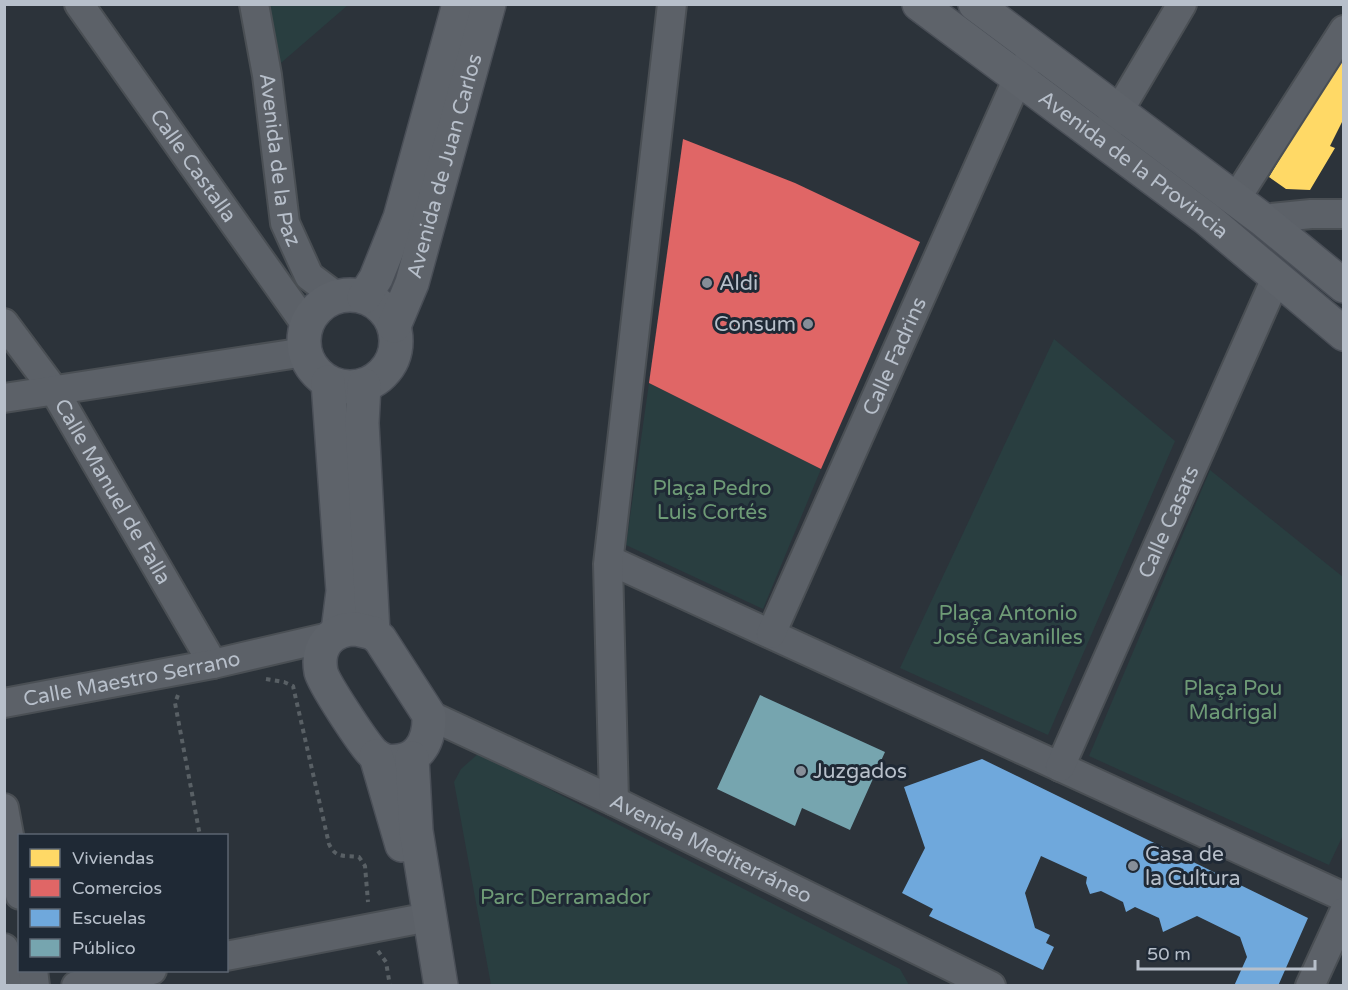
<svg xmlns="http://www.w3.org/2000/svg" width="1348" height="990" font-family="'Varela Round',sans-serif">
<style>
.green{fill:#293e40}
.homes{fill:#ffd966}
.shops{fill:#e06666}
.schools{fill:#6fa8dc}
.public{fill:#76a5af}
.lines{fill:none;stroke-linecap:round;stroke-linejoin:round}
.minor-casing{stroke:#4a4f54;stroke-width:32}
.major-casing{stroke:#4a4f57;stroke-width:36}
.path{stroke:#596065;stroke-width:4;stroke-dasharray:4.5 4.5;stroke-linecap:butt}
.minor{stroke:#5c6168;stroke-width:28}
.major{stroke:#5e636a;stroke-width:33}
.poi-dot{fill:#868e98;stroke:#1f2935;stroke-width:2}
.labels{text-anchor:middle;stroke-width:6;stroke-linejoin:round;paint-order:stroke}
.street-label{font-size:21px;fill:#b7bfca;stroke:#1f2935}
.poi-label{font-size:21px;fill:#b7bfca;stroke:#1f2935;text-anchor:start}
.park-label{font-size:21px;fill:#6e9b76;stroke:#1f2935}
</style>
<rect width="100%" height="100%" fill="#2c333a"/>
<!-- green -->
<path class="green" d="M254,4L348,5L267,75Z
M1054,339L1175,441L1048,735L900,668Z
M649,383L821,469L763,609L626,545Z
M1210,470L1343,577L1344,833L1329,865L1089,756Z
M479,753L900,969L909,985H491L454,782L461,769Z"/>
<!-- homes -->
<path class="homes" d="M1344,52V118L1330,146L1335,148L1310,190L1286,189L1269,177Z"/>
<!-- shops -->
<path class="shops" d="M683,139L795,183L920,242L821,469L649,383Z"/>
<!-- schools -->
<path class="schools" d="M982,759L1308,918L1278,986H1234L1247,957L1240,937L1197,916L1163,932L1159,918L1135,907L1126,912L1123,902L1101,891L1090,894L1086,883L1087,877L1041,856L1025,893L1035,928L1050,935L1046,943L1054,947L1043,970L929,916L933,909L902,893L925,848L904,787Z"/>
<!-- public -->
<path class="public" d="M760,695L885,752L850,830L802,808L795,826L717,789Z"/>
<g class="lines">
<!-- minor casing -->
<g class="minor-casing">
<g id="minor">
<path id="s1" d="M79,4L307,326"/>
<path id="s2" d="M254,4L267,75L285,223L309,276L337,297"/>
<path d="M1108,129L1182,4"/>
<path d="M1235,200L1344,30"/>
<path d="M1262,219L1311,214H1344"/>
<path id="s3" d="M4,323L54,390L213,664"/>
<path d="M4,398L305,352"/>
<path d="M609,560L1344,897"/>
<path id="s4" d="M771,634L1018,78L1030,59"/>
<path id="s5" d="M4,703L213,664L329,637"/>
<path id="s6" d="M429,715L614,801L991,986"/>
<path id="s7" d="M1060,767L1277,276"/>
<path d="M614,801L608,564L672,4"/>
<path d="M4,808L20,895"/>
<path d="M4,948L11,986"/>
<path d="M226,956L429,917"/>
<path d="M33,970L35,986"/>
<path d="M76,986L152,970"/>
<path d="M1310,986L1344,912"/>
</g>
</g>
<!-- major casing -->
<g class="major-casing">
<g id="major">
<path id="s8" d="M919,4L1206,218L1344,334"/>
<path d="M975,4L1262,219L1344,286"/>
<circle cx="350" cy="341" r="46"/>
<path d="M364,297L376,278L400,218L459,4"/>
<path id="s9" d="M394,326L412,283L489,4"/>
<path d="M328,382L343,591L338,631"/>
<path d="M364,385L362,423L373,633"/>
<path d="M356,629L373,633L380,639L429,715C430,743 417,765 386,761C381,759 375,756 371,751C362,741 324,684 321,672C316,646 331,629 356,629Z"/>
<path d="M376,756L402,845"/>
<path d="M412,758L416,831L441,986"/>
</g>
</g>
<!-- path -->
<path class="path" d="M266,679L284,682L293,686L329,844C336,859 344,855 359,857L365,866L368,902
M178,695L175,703L200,836
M378,951L386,962L390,986"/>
<!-- minor -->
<use href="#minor" class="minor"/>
<!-- major -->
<use href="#major" class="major"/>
</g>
<!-- markers -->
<g class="poi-dot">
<circle cx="707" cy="283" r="6"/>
<circle cx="808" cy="324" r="6"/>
<circle cx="801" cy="771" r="6"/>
<circle cx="1133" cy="866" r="6"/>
</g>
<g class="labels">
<!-- street labels -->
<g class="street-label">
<text dy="7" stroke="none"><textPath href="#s2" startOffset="158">Avenida de la Paz</textPath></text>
<text dy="7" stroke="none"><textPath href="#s1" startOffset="198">Calle Castalla</textPath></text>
<text dy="7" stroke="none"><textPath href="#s9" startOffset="168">Avenida de Juan Carlos</textPath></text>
<text dy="7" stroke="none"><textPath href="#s8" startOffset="268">Avenida de la Provincia</textPath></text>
<text dy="7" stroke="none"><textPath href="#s4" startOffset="304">Calle Fadrins</textPath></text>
<text dy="7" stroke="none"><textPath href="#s3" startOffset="201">Calle Manuel de Falla</textPath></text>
<text dy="7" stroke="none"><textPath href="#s7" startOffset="268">Calle Casats</textPath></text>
<text dy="7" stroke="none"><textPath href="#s5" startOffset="130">Calle Maestro Serrano</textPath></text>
<text dy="7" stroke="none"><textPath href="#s6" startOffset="312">Avenida Mediterráneo</textPath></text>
</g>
<!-- poi labels -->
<g class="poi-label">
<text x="719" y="290">Aldi</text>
<text x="796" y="331" text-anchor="end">Consum</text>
<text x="813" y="778">Juzgados</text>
<text x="1145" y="861">Casa de<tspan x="1145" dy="24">la Cultura</tspan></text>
</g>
<!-- park labels -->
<g class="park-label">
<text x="712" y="495">Plaça Pedro<tspan x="712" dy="24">Luis Cortés</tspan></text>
<text x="1008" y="620">Plaça Antonio<tspan x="1008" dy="24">José Cavanilles</tspan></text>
<text x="1233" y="695">Plaça Pou<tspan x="1233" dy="24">Madrigal</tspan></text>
<text x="565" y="904">Parc Derramador</text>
</g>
</g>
<!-- border -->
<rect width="1348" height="990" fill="none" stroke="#b7bfca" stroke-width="12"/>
<!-- legend -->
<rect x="18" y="834" width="210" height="138" fill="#1f2935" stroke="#5c6571" stroke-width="1.5"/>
<rect x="30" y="849" width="30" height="18" fill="#ffd966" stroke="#5c6571" stroke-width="1.5"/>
<text x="72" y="864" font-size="18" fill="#b7bfca">Viviendas</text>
<rect x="30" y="879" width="30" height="18" fill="#e06666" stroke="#5c6571" stroke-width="1.5"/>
<text x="72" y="894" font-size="18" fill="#b7bfca">Comercios</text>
<rect x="30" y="909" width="30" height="18" fill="#6fa8dc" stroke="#5c6571" stroke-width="1.5"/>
<text x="72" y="924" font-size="18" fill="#b7bfca">Escuelas</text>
<rect x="30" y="939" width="30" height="18" fill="#76a5af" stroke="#5c6571" stroke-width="1.5"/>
<text x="72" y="954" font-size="18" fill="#b7bfca">Público</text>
<!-- scale -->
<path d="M1138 960v9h177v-9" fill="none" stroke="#b7bfca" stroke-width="3"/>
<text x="1147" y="960" font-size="18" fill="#b7bfca" stroke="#1f2935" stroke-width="4.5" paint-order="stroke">50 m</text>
</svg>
